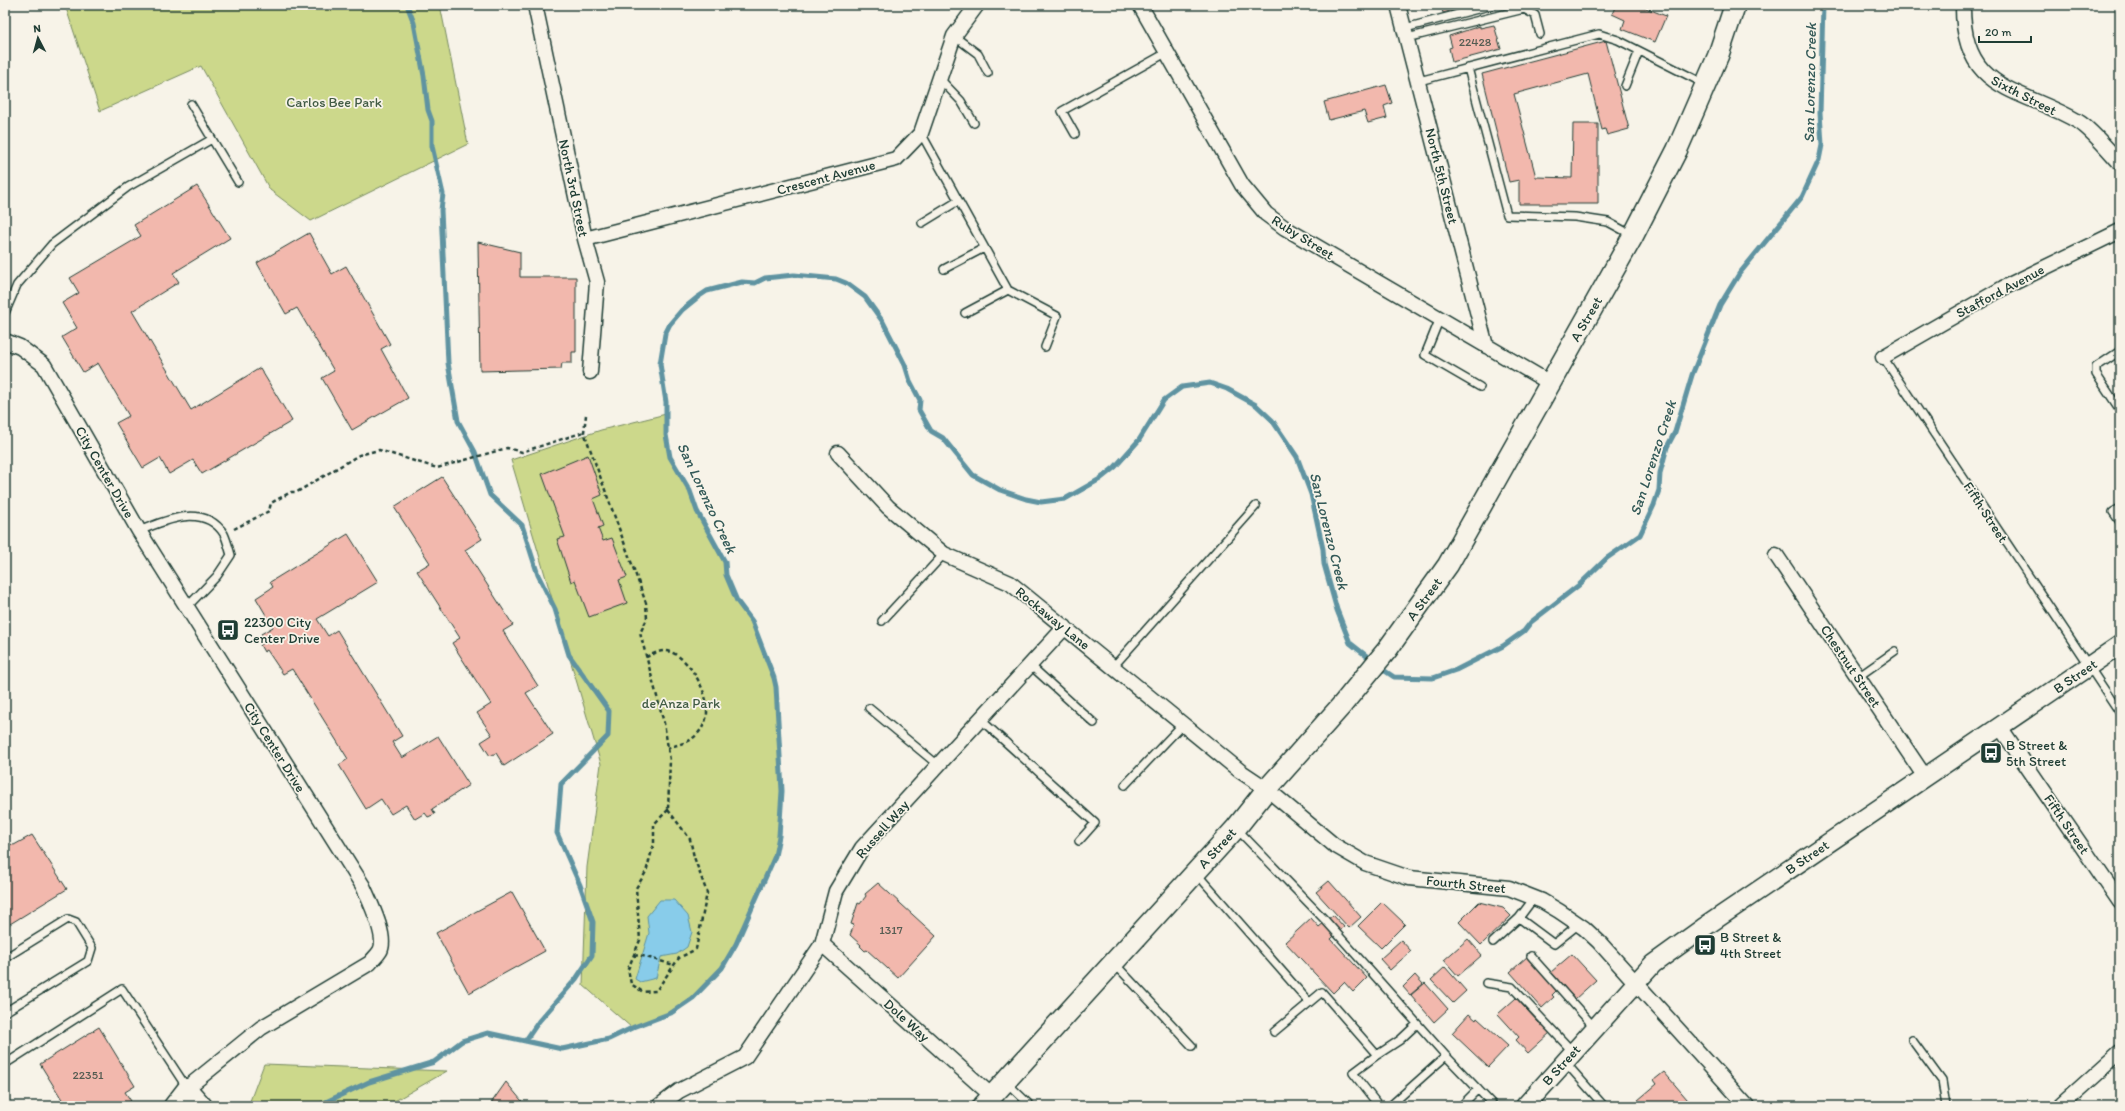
<svg xmlns="http://www.w3.org/2000/svg" width="2125" height="1111" font-family="Itim,sans-serif">
<style>
.green{fill:#ccd88b;stroke:#768a60}
.water{fill:#88ccea;stroke:#5e93a1}
.lines{fill:none;stroke-linecap:round;stroke-linejoin:round}
.stream{stroke:#5e93a1;stroke-width:5}
.building{fill:#f2b8ad;stroke:#1f3d34}
.service-casing{stroke:#1f3d34;stroke-width:10}
.minor-casing{stroke:#1f3d34;stroke-width:17}
.tertiary-casing{stroke:#1f3d34;stroke-width:21}
.secondary-casing{stroke:#1f3d34;stroke-width:23}
.path{stroke:#1f3d34;stroke-width:2.5;stroke-dasharray:4 3;stroke-linecap:butt}
.service{stroke:#f7f3e8;stroke-width:7}
.minor{stroke:#f7f3e8;stroke-width:14}
.tertiary{stroke:#f7f3e8;stroke-width:18}
.secondary{stroke:#f7f3e8;stroke-width:20}
.labels{text-anchor:middle;stroke-width:3.5;stroke-linejoin:round;paint-order:stroke}
.number-label{font-size:12px;fill:#545c52}
.street-label{font-size:14px;fill:#1f3d34;stroke:#f7f3e8}
.park-label{font-size:14px;fill:#425c45;stroke:#f7f3e8}
.poi-label{font-size:14px;fill:#1f3d34;stroke:#f7f3e8;text-anchor:start}
.water-label{font-size:15px;font-style:italic;fill:#345a58;stroke:#f7f3e8}
</style>
<rect width="100%" height="100%" fill="#f7f3e8"/>
<filter id="ink" filterUnits="userSpaceOnUse"><feTurbulence type="fractalNoise" baseFrequency=".025" numOctaves="2"/><feDisplacementMap in="SourceGraphic" scale="8" xChannelSelector="R" yChannelSelector="G"/><feConvolveMatrix kernelMatrix="1 2 1 2 8 2 1 2 1" color-interpolation-filters="sRGB"/></filter>
<g filter="url(#ink)">
<!-- green -->
<path class="green" d="M65,5H440L468,144L311,221L270,190L201,66L100,111Z
M666,414V435L670,457L690,491L697,511L725,562L726,575L737,601L752,621L774,678L776,687C775,722 781,757 782,791C785,842 763,888 739,932C731,969 696,1000 663,1017C653,1022 642,1023 632,1028L583,985L587,867L601,764L511,460L601,430Z
M264,1064L447,1071L386,1106H244L250,1101Z"/>
<!-- water -->
<path class="water" d="M660,900H674L688,916L692,932L687,947L677,954L661,957L656,978L640,982L635,979L649,933L647,916Z"/>
<g class="lines">
<!-- stream -->
<path class="stream" d="M407,5L414,23L424,76L428,110L432,121V146L443,194L441,210L448,363L458,421L475,452L490,495L522,525L538,575L555,609L569,655L609,711L608,736L561,784L557,833L580,885L593,922L592,955L576,979L539,1021L526,1040
M1379,667L1394,677L1433,678L1456,670L1503,646L1524,631L1531,622L1579,585L1607,558L1640,535L1654,505L1659,490L1660,473L1667,447L1675,432L1692,375L1720,305L1739,274L1802,197L1819,160L1822,145L1820,113L1823,5
M317,1106L369,1082L434,1062L462,1041L488,1033L562,1049L609,1039L634,1027L671,1013L693,998L722,968L736,944L775,856L779,836L782,791L776,687L774,678L752,621L737,601L726,575L725,562L697,511L690,491L670,457L666,435V402L660,364L665,334L670,324L682,310L698,297L707,291L742,282L755,283L765,278L794,275L836,279L846,283L865,297L883,322L905,365L910,381L920,400L919,410L931,431L943,438L973,475L1000,490L1026,499L1041,502L1065,499L1100,479L1115,467L1139,440L1164,400L1182,387L1210,383L1227,389L1256,405L1272,420L1297,457L1311,494L1323,549L1324,564L1337,610L1350,643L1373,661"/>
</g>
<!-- building -->
<path class="building" d="M1441,5H1472L1443,13Z
M1616,5H1638L1666,16L1655,42L1622,29L1625,20L1612,14Z
M1494,25L1501,49L1452,62L1449,48L1452,47L1449,36L1480,26V28Z
M1606,41L1629,129L1607,135L1605,129L1602,130L1588,74L1514,94L1536,177L1572,178L1573,124H1598V204H1519V180L1509,182L1482,74Z
M1386,85L1392,103L1384,106L1387,118L1368,123L1364,111L1329,120L1324,102Z
M197,186L230,238L173,273L179,282L132,311L191,410L260,368L292,421L202,474L193,460L169,474L160,458L143,468L116,423L129,416L98,363L83,372L62,337L77,328L62,303L79,293L70,278L141,236L134,225Z
M309,233L332,274L346,266L390,344L381,349L408,398L352,430L322,378L334,371L297,308L286,314L257,263Z
M478,242L520,252V277H576V352H572V363H562L561,369L480,371Z
M588,455L602,495L593,499L603,526L598,528L603,541L612,538L627,577L619,580L627,603L589,617L575,580L571,582L557,539L565,537L542,474Z
M442,477L482,539L465,550L513,625L503,631L538,686L526,693L553,734L504,766L496,753L490,756L481,742L492,735L477,713L491,704L452,643L460,638L417,571L430,563L394,507Z
M348,534L378,582L317,619L328,636L337,630L402,736L392,742L402,758L438,736L469,785L432,809L435,814L428,817L425,813L415,819L406,805L391,814L381,799L366,809L339,765L348,759L292,669L283,674L267,650L264,652L260,645L266,642L261,634L273,627L256,598L273,587L270,582Z
M32,835L67,889L5,927V843L14,845Z
M1329,881L1361,917L1349,928L1316,892Z
M878,883L936,936L898,978L867,950L865,951L860,946L861,945L850,935L854,925L851,924L858,903L860,904L866,896L865,894Z
M512,892L545,951L469,993L436,933Z
M1382,902L1405,924L1381,948L1358,926Z
M1479,902L1503,908L1511,916L1481,945L1459,922Z
M1333,915L1344,927L1331,939L1367,978L1353,992L1344,982L1333,993L1285,942L1311,918L1319,927Z
M1468,939L1482,955L1458,976L1444,960Z
M1401,940L1411,951L1390,970L1380,959Z
M1572,954L1596,980L1575,999L1551,972Z
M1528,956L1557,990L1552,995L1554,997L1542,1008L1510,972Z
M1445,967L1466,991L1453,1003L1431,980Z
M1415,975L1423,984L1410,995L1403,987Z
M1425,983L1448,1009L1434,1022L1411,995Z
M1516,998L1539,1023L1542,1021L1551,1032L1528,1053L1516,1040L1519,1037L1498,1014Z
M1469,1014L1476,1020L1477,1018L1508,1046L1488,1067L1452,1033Z
M99,1027L135,1086L125,1092L131,1101L122,1106H66L40,1064Z
M1664,1072L1693,1106H1631L1657,1084L1654,1080Z
M506,1082L526,1106H489Z"/>
<g class="lines">
<!-- service casing -->
<g class="service-casing">
<path id="service" d="M1405,28L1493,5
M954,36L978,54L988,73
M1407,38L1524,9L1535,15L1540,34
M1468,68L1507,215L1575,217L1608,222L1632,235
M940,79L961,101L974,123
M1419,81L1599,34L1618,40L1705,84
M1625,86L1639,51
M921,133L1008,290L1057,316L1045,347
M1075,134L1062,111L1166,53
M212,139L238,182
M922,223L958,201
M944,269L984,248
M5,313L17,285L52,244L128,187L212,139L191,104
M965,313L1008,290
M1440,318L1425,355L1480,387
M2120,351L2096,367V374L2120,410
M1883,357L2120,713
M2120,508L2113,512L2120,522
M139,531C165,520 204,503 224,534C227,540 229,549 231,555L217,576L187,607
M882,621L944,554
M1030,665L1094,723
M1113,667L1256,506
M1858,677L1895,651
M869,708L938,765
M980,719L1095,823L1079,841
M1125,785L1183,724
M1236,828L1325,920L1446,1056
M1197,874L1309,1002
M1519,918L1534,898
M1493,942L1519,918L1554,944L1579,924
M1531,956L1595,1028
M5,958L68,919L76,922L92,948L88,961L5,1012
M1114,963L1192,1046
M1486,983L1512,987L1573,1052
M1274,1032L1322,992L1377,1055L1353,1073L1379,1106
M1912,1040L1942,1081L1946,1106
M1377,1055L1400,1040L1417,1024
M1565,1062L1604,1106
M5,1064L122,989L187,1088
M1007,1083L1031,1106
M1390,1106L1446,1056L1494,1106
M1461,1106L1478,1089"/>
</g>
<!-- minor casing -->
<g class="minor-casing">
<path id="minor" d="M535,5L585,239L597,282L590,372
M1140,5L1242,185L1266,214L1285,228L1550,383
M1398,5L1486,346
M1963,5C1962,93 2020,87 2079,122C2091,129 2110,152 2120,163
M585,239L896,159L921,133L954,36L977,5
M5,341L20,347L44,365L139,531L363,886C369,900 388,937 380,951C377,956 373,959 370,963L261,1028L187,1088
M1883,357L2003,288L2120,231
M838,453L888,507L944,554L1010,583L1240,771L1267,789L1334,845L1365,863L1409,878L1509,888L1542,901L1559,911L1584,928L1599,942L1747,1106
M1776,555L1925,777
M2000,727L2120,902
M822,944L992,1096
M659,1106L679,1091L745,1057L822,944L836,891L862,848L1065,627
M2060,1106L2120,1052"/>
</g>
<!-- tertiary casing -->
<g class="tertiary-casing">
<path id="tertiary" d="M173,1106L187,1088L203,1106
M1525,1106L1653,964L1703,928L2120,645"/>
</g>
<!-- secondary casing -->
<g class="secondary-casing">
<path id="secondary" d="M983,1106L1236,828L1267,789L1342,705L1387,650L1448,565L1633,236L1677,150L1718,56L1735,5"/>
</g>
<!-- path -->
<path class="path" d="M586,415L584,432L646,603L647,619L640,633L664,723L670,760L668,810
M234,529L269,511L271,503L291,492H297L359,455L379,450L437,468L507,448L522,452L584,432
M646,657C651,655 658,651 664,651C686,651 709,692 707,712C707,721 701,732 693,738C688,743 675,745 668,748
M668,810L690,839L694,857L707,893L696,949L679,958L656,991L643,992L631,984L628,969L640,940L636,888L646,872L654,843V824Z
M634,956L639,955L674,965"/>
<!-- service -->
<use href="#service" class="service"/>
<!-- minor -->
<use href="#minor" class="minor"/>
<!-- tertiary -->
<use href="#tertiary" class="tertiary"/>
<!-- secondary -->
<use href="#secondary" class="secondary"/>
</g>
</g>
<!-- icons -->
<defs>
<g id="bus-square" transform="scale(1.15)"><rect x="-9" y="-9" width="18" height="18" rx="4" fill="#1f3d34" stroke="#f7f3e8"/><path d="M-5-6H5V4H4V6H2V4H-2V6H-4V4H-5ZM-3.5-4V0h7V-4ZM-3.5 1.2v1.5H-2V1.2ZM2 1.2v1.5H3.5V1.2Z" fill="#fff"/></g>
</defs>
<g fill-rule="evenodd">
<use href="#bus-square" x="228" y="630"/>
<use href="#bus-square" x="1991" y="753"/>
<use href="#bus-square" x="1705" y="945"/>
</g>
<g class="labels">
<!-- number labels -->
<g class="number-label">
<text x="1475" y="46">22428</text>
<text x="891" y="934">1317</text>
<text x="88" y="1079">22351</text>
</g>
<!-- street labels -->
<g class="street-label">
<text transform="translate(2024 95) rotate(27)" y="5">Sixth Street</text>
<text transform="translate(1442 176) rotate(76)" y="5">North 5th Street</text>
<text transform="translate(826 177) rotate(-15)" y="5">Crescent Avenue</text>
<text transform="translate(574 188) rotate(78)" y="5">North 3rd Street</text>
<text transform="translate(1303 237) rotate(32)" y="5">Ruby Street</text>
<text transform="translate(2000 291) rotate(-28)" y="5">Stafford Avenue</text>
<text transform="translate(1586 319) rotate(-60)" y="5">A Street</text>
<text transform="translate(105 472) rotate(60)" y="5">City Center Drive</text>
<text transform="translate(1986 512) rotate(57)" y="5">Fifth Street</text>
<text transform="translate(1424 599) rotate(-54)" y="5">A Street</text>
<text transform="translate(1053 618) rotate(39)" y="5">Rockaway Lane</text>
<text transform="translate(1851 666) rotate(56)" y="5">Chestnut Street</text>
<text transform="translate(2075 676) rotate(-34)" y="5">B Street</text>
<text transform="translate(275 747) rotate(58)" y="5">City Center Drive</text>
<text transform="translate(2067 824) rotate(56)" y="5">Fifth Street</text>
<text transform="translate(882 829) rotate(-49)" y="5">Russell Way</text>
<text transform="translate(1217 848) rotate(-48)" y="5">A Street</text>
<text transform="translate(1807 857) rotate(-34)" y="5">B Street</text>
<text transform="translate(1466 884) rotate(6)" y="5">Fourth Street</text>
<text transform="translate(907 1020) rotate(42)" y="5">Dole Way</text>
<text transform="translate(1561 1065) rotate(-48)" y="5">B Street</text>
</g>
<!-- park labels -->
<g class="park-label">
<text x="334" y="107">Carlos Bee Park</text>
<text x="681" y="708">de Anza Park</text>
</g>
<!-- poi labels -->
<g class="poi-label">
<text x="244" y="627">22300 City<tspan x="244" dy="16">Center Drive</tspan></text>
<text x="2006" y="750">B Street &amp;<tspan x="2006" dy="16">5th Street</tspan></text>
<text x="1720" y="942">B Street &amp;<tspan x="1720" dy="16">4th Street</tspan></text>
</g>
<!-- water labels -->
<g class="water-label">
<text transform="translate(1810 83) rotate(-89)" y="5">San Lorenzo Creek</text>
<text transform="translate(1653 458) rotate(-72)" y="5">San Lorenzo Creek</text>
<text transform="translate(707 498) rotate(65)" y="5">San Lorenzo Creek</text>
<text transform="translate(1329 531) rotate(76)" y="5">San Lorenzo Creek</text>
</g>
</g>
<!-- margin -->
<rect width="2125" height="1111" fill="none" stroke="#f7f3e8" stroke-width="20"/>
<rect x="10" y="10" width="2105" height="1091" fill="none" stroke="#1f3d34" stroke-width="1.5" filter="url(#ink)"/>
<!-- north arrow -->
<g transform="translate(38 38) rotate(354)" stroke="#f7f3e8" stroke-width="3" paint-order="stroke">
<path d="M0-3L7 15L0 10L-7 15Z" fill="#1f3d34"/>
<text y="-6" font-size="11" font-weight="bold" text-anchor="middle" fill="#1f3d34">N</text>
</g>
<!-- scale -->
<path d="M1979 36v6h52v-6" fill="none" stroke="#1f3d34" stroke-width="2"/>
<text x="1985" y="36" font-size="12" fill="#1f3d34" stroke="#f7f3e8" stroke-width="3" paint-order="stroke">20 m</text>
</svg>
